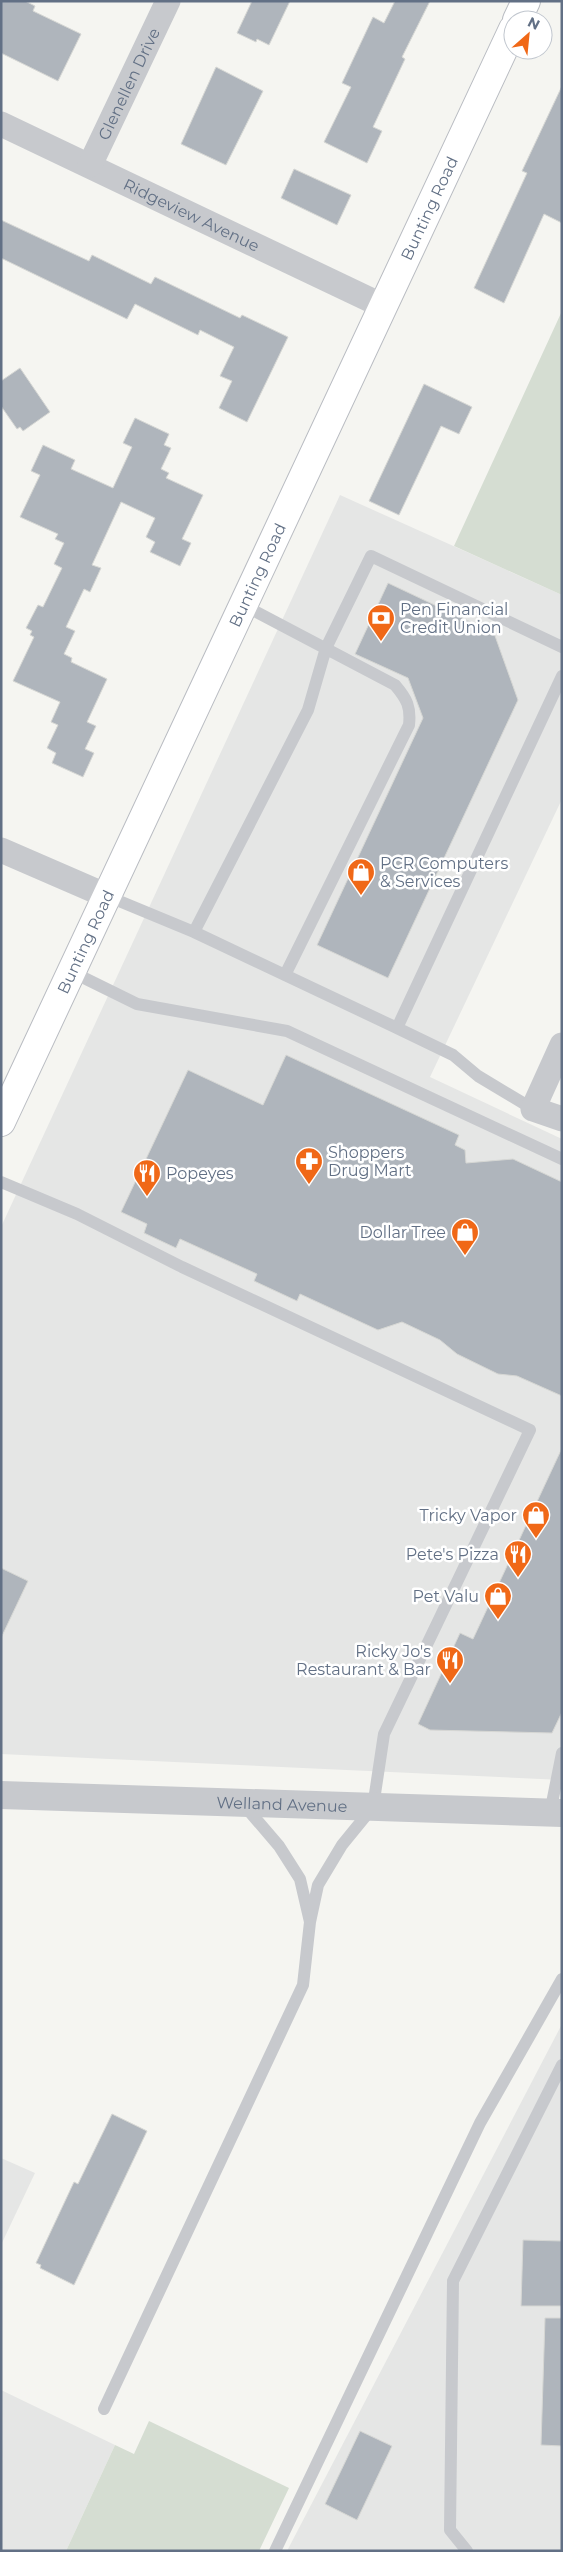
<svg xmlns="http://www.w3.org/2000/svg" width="563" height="2552" font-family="Montserrat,sans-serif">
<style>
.built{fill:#e5e6e5}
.green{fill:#d5ddd2}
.building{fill:#afb5bc;stroke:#d6d7d4}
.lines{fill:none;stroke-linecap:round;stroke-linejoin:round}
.secondary-casing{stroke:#b9bcc2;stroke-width:30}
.service{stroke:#c7c9cd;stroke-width:12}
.minor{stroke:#c7c9cd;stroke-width:25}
.tertiary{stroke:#c7c9cd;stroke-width:28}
.secondary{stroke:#fff;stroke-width:28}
.labels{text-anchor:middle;stroke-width:5;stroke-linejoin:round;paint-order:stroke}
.street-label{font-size:16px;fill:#627085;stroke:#fff}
.poi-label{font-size:16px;fill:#627085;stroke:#fff;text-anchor:end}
</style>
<rect width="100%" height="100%" fill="#f5f5f1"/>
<!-- built -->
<path class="built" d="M340,495L562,595V799L430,1077L562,1139V1780L1,1754V1227Z
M562,2024V2551H287Z
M1,2158L35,2173L1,2245Z
M1,2390L115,2445L66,2551H1Z"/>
<!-- green -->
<path class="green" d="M562,311V595L454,546Z
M149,2421L289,2488L259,2551H66L115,2445L134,2454Z"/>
<!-- building -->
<path class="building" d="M1,1H25L35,6L33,11L81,34L58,81L1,53Z
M252,1H290L269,45L257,39L256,42L237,33Z
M395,1H430L402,57L405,59L373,127L382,131L367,163L324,142L351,87L342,83L373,17L384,23Z
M216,67L263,91L226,165L181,144Z
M562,86V223L544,214L504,303L474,288L527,173L522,171Z
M294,169L351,195L337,225L281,198Z
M1,220L89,261L92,255L151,284L155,277L240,318L242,315L288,337L247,422L219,408L232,381L220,376L234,347L200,330L198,335L135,304L127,319L1,258Z
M20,368L50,412L23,431L20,427L17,429L1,406V381Z
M424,384L472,407L459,434L441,426L399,515L369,501Z
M135,418L169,434L164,445L171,448L161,469L169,473L166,478L203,495L182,539L191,543L180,566L150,552L155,542L146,537L155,518L121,502L92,565L101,568L90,592L84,589L66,627L75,631L64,654L72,658L71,662L107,679L87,722L96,726L85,749L94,753L83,777L52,763L56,753L47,748L58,725L51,722L60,702L13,681L34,637L30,635L32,631L26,628L38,605L43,607L62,568L54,564L64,543L55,539L58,534L20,517L40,475L31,471L43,445L75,460L71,469L113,488L132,447L123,443Z
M388,583L494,633L518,700L388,978L317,945L423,718L408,678L355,654Z
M286,1055L459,1135L455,1145L465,1150L466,1163L513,1159L562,1182V1396L517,1376L498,1374L457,1354L440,1340L402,1322L378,1330L300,1294L297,1301L254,1281L257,1274L180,1239L176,1248L144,1233L147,1224L121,1212L188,1070L263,1105Z
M562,1448V1712L552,1733L430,1730L418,1724L460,1633L473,1639Z
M1,1568L28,1581L1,1638Z
M112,2114L147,2131L74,2285L40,2268L41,2265L36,2263L74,2182L78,2184Z
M523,2240L562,2241V2306H521Z
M545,2318H562V2446L541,2445Z
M360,2431L392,2446L357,2520L325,2504Z"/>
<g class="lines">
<!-- secondary casing -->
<g class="secondary-casing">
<g id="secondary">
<path d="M517,20L526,1"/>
<path id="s4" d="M1,1122L513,29"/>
</g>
</g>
<!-- service -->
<path class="service" d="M243,605L395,685C407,699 411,707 409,725L285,975
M562,647L371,556L326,648L308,710L194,932L397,1028L562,676
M107,896L194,932
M72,972L137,1004L287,1031L562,1159
M397,1028L453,1055L478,1076L533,1109
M1,1182L77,1214L182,1267L530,1430L384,1734L373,1807L342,1845L318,1885L310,1922
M550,1813L562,1753
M104,2409L303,1985L310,1922L300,1879L279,1846L243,1804
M275,2551L480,2123L562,1979
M467,2551L450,2530L453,2281L562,2065"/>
<!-- minor -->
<g class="minor">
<path id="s1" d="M1,124L383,306"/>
<path id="s2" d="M90,165L168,1"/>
<path d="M1,850L107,896"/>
<path d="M562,1045L533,1109L562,1119"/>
</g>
<!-- tertiary -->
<path class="tertiary" id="s3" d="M1,1795L562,1813"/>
<!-- secondary -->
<use href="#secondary" class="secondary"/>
</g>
<!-- icons -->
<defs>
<g id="bank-pin" transform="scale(1.4375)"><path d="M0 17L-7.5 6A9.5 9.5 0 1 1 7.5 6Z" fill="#f06817" stroke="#fff"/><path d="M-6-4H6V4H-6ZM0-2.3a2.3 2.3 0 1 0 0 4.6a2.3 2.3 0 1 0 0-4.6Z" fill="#fff"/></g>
<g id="shop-pin" transform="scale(1.4375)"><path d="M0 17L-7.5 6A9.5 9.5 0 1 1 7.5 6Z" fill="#f06817" stroke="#fff"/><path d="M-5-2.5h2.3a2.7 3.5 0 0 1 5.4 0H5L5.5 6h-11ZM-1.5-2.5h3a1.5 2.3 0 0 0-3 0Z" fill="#fff"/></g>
<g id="pharmacy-pin" transform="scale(1.4375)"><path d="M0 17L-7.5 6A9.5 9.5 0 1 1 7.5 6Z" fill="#f06817" stroke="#fff"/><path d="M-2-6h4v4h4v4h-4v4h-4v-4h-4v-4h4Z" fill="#fff"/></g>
<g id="restaurant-pin" transform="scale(1.4375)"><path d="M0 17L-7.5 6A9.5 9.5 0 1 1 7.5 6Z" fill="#f06817" stroke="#fff"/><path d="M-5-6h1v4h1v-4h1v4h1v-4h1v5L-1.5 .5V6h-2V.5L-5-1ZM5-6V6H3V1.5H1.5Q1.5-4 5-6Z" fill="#fff"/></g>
</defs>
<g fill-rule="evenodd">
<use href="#bank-pin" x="381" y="618"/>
<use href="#shop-pin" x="361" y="872"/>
<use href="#pharmacy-pin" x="309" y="1161"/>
<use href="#restaurant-pin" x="147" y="1173"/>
<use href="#shop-pin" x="465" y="1232"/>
<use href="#shop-pin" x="536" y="1515"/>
<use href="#restaurant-pin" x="518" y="1554"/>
<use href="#shop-pin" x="498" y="1596"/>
<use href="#restaurant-pin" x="450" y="1660"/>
</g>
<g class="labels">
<!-- street labels -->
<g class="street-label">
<text dy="6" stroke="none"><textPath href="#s2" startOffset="90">Glenellen Drive</textPath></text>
<text dy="6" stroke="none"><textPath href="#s4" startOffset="1009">Bunting Road</textPath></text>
<text dy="6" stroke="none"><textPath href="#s1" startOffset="211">Ridgeview Avenue</textPath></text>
<text dy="6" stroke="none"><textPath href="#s4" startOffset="604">Bunting Road</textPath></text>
<text dy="6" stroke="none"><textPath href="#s4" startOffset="199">Bunting Road</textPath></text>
<text dy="6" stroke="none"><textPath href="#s3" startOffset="281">Welland Avenue</textPath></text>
</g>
<!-- poi labels -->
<g class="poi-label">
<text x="400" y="615" text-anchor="start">Pen Financial<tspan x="400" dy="18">Credit Union</tspan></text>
<text x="380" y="869" text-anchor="start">PCR Computers<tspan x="380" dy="18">&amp; Services</tspan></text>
<text x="328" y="1158" text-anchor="start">Shoppers<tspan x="328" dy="18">Drug Mart</tspan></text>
<text x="166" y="1179" text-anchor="start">Popeyes</text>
<text x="446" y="1238">Dollar Tree</text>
<text x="517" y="1521">Tricky Vapor</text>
<text x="499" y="1560">Pete's Pizza</text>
<text x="479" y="1602">Pet Valu</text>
<text x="431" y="1657">Ricky Jo's<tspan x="431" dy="18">Restaurant &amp; Bar</tspan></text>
</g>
</g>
<!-- border -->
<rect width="563" height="2552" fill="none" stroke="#627085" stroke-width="5"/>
<!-- north arrow -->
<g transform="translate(528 35) rotate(27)"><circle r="24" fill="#ffffff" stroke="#c0c6ce"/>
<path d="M0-4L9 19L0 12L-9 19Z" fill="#f06817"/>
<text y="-8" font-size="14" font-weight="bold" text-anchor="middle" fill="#627085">N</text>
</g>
</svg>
